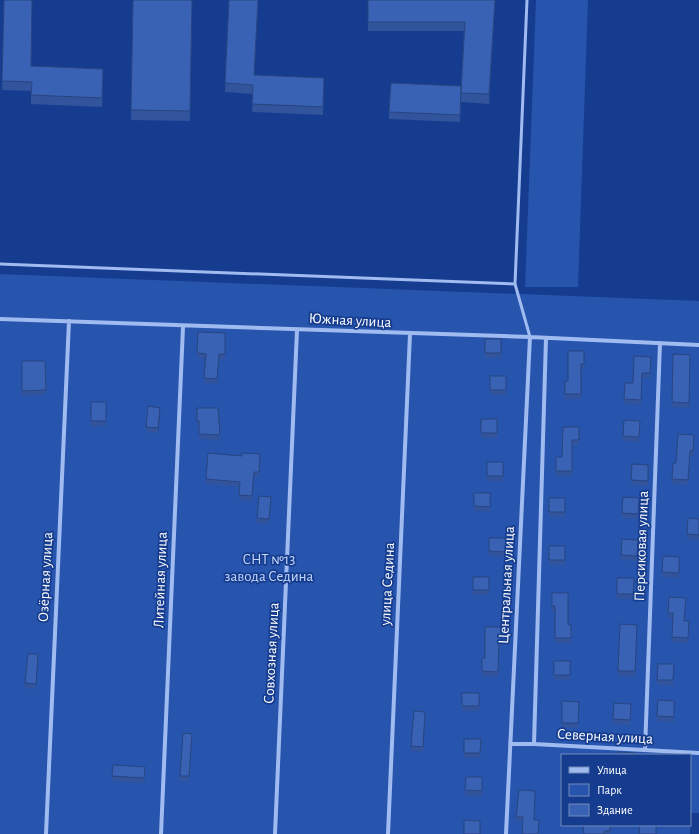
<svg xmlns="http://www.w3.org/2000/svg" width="699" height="834" font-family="'Alegreya Sans',sans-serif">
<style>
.green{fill:#2754ad;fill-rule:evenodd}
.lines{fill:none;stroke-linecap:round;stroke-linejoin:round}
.service{stroke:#a0bbf0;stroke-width:3}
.minor{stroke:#a0bbf0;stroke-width:4}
.wall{fill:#31549c}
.shaded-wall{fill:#28457f}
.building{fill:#3962b5;stroke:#28457f}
.labels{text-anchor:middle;stroke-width:3.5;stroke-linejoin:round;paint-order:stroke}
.street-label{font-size:15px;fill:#fff;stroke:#153c8e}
.park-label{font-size:15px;fill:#c6d8fc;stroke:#153c8e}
</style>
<rect width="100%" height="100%" fill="#153c8e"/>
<!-- green -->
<path class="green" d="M536,0H588L578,287H525Z
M0,274L699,301V813H691L690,834H0ZM562,755H690V825H562Z"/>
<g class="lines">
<!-- service -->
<path class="service" d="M0,264L515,284L527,0
M515,284L530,337"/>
<!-- minor -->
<path class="minor" d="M0,319L530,337L699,345
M510,744H534L699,753
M534,744L546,338
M645,750L660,343
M46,834L69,321
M161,834L183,327
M275,834L297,330
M388,834L410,334
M506,834L530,337"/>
</g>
<!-- wall -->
<path class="wall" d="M4,0L31,66L103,78L102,107L31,104V91L2,90Z
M133,0H192L190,121L131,120Z
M229,0H258L254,75L324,87L323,115L252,112L253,94L225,92Z
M368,0H495L489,104L461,102V97L460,122L389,119V112L461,86L464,31H368Z
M198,332L225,333V359H219L217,384L204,383L205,359L197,358Z
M485,339H501V358H485Z
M584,351V369H581V399H565V381H568Z
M673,354L690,355L689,408L672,407Z
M22,361H45L46,395L22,396Z
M651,362L650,378H642L641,405L624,404V399L633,383Z
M490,376H506V395H490Z
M91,402H106V426L91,427Z
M197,408L220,435V441L199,439V426H197Z
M160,413L158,433L146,432V427Z
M481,419H497V438H481Z
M640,426L639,442L623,441V436Z
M579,427V446L572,445V476H556V457H562Z
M694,440L693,456H690L688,485L672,484V479L676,463Z
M260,459L259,477H254L252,501L239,500L240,487L206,484V479Z
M487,462H503V481H487Z
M632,464L648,470V486L631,485Z
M474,493H490V512L474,511Z
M549,498H565V517H549Z
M639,498L638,519L622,518V513Z
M271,502L269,524L257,523V518Z
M699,519V540L687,539V534Z
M489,538H506V557L489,556Z
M622,539L638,540L637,561L621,560Z
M549,546H565V565H549Z
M679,557V578L662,577V572Z
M473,577H489V595H473Z
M634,583L633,599H617V594Z
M552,593L568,625H571V643H555V611H552Z
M669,597L685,621H689L688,643L672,642L673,618H668Z
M620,624L637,625L635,677L618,676Z
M501,627V646H499L498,677L482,676V658H485Z
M38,659L36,689L25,688V683Z
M554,661H570V680H554Z
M658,664H674L673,686L657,685Z
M462,693H479V711H462Z
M658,700L674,706V722L657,721Z
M562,701L579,702L578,728H562Z
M631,704L630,725L613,724V719Z
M425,717L423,752L411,751V746Z
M192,739L189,781H180V776Z
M464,739H481L480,758H464Z
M145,772L144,783L112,781V776Z
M466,777H482V796H465Z
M535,791L523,821H516V817Z
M611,825L610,834H583Z"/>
<!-- shaded-wall -->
<path class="shaded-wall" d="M258,0L254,84V75Z
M495,0L489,104V94Z
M103,69V78L102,107V98Z
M160,408V413L158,433V428Z"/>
<!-- building -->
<path class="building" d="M4,0H32L31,66L103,69L102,98L31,95L32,82L2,81Z
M133,0H192L190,111L131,110Z
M229,0H258L254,75L324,78L323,107L252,104L253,85L225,83Z
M368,0H495L489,94L461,93L465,22H368Z
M391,83L461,86L460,115L389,112Z
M198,332L225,333V354H219L217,379L204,378L206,354L197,353Z
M485,339H501V353H485Z
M568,351H584V364H581V394H565V381H568Z
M673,354L690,355L689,403L672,402Z
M634,356L651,357L650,373H642L641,400L624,399L625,383H633Z
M22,361H45L46,390L22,391Z
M490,376H506V390H490Z
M91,402H106V421H91Z
M148,406L160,408L158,428L146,427Z
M197,408H218L220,435L199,434V421H197Z
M481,419H497V433H481Z
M624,420L640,421L639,437L623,436Z
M563,427H579V440H572V471H556V457H562Z
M678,434L694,435L693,451H690L688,480L672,479L673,463H676Z
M208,453L242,456V453L260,454L259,472H254L252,496L239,495L240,482L206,479Z
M487,462H503V476H487Z
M632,464L648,465V481L631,480Z
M474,493H490V507L474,506Z
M259,496L271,497L269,519L257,518Z
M623,497L639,498L638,514L622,513Z
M549,498H565V512H549Z
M688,518L699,519V535L687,534Z
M489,538H506V552L489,551Z
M622,539L638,540L637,556L621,555Z
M549,546H565V560H549Z
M663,556L679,557V573L662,572Z
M473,577H489V590H473Z
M617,578H634L633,594H617Z
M552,593H568V625H571V638H555V606H552Z
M669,597L686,598L684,621H689L688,638L672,637L673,613H668Z
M620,624L637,625L635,671H618Z
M485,627H501V641H499L498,672L482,671V658H485Z
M28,654H38L36,684L25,683Z
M554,661H570V675H554Z
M658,664H674L673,680H657Z
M462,693H479V706H462Z
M658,700L674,701V717L657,716Z
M562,701L579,702L578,723H562Z
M614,703L631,704L630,720L613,719Z
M414,711L425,712L423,747L411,746Z
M183,733L192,734L189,776H180Z
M464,739H481L480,753H464Z
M618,752L635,753L634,755H618Z
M113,765L145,767L144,778L112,776Z
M466,777H482V791L465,790Z
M519,790L535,791L534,820H539L538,834H522L523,817H516Z
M464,820L480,821V834H464Z
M583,825H610V831H604V834H584Z
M640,825H656V834H639Z"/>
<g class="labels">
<!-- street labels -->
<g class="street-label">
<text transform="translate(350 320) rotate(3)" y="5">Южная улица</text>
<text transform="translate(641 546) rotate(-88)" y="5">Персиковая улица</text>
<text transform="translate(45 577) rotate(-87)" y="5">Озёрная улица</text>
<text transform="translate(160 580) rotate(-88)" y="5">Литейная улица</text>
<text transform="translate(387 584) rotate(-87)" y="5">улица Седина</text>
<text transform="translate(506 585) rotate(-87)" y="5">Центральная улица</text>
<text transform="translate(271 653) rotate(-87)" y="5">Совхозная улица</text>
<text transform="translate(605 736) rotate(3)" y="5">Северная улица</text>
</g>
<!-- park labels -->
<g class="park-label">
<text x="269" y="564">СНТ №13<tspan x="269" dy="17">завода Седина</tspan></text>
</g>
</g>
<!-- legend -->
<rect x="561" y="754" width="130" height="72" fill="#153c8e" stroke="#738abb"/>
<rect x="569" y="767" width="20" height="6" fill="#a0bbf0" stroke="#738abb"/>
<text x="597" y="774" font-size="12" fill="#ffffff">Улица</text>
<rect x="569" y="784" width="20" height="12" fill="#2754ad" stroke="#738abb"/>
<text x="597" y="794" font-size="12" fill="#ffffff">Парк</text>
<rect x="569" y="804" width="20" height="12" fill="#3962b5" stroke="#738abb"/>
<text x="597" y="814" font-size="12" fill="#ffffff">Здание</text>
</svg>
